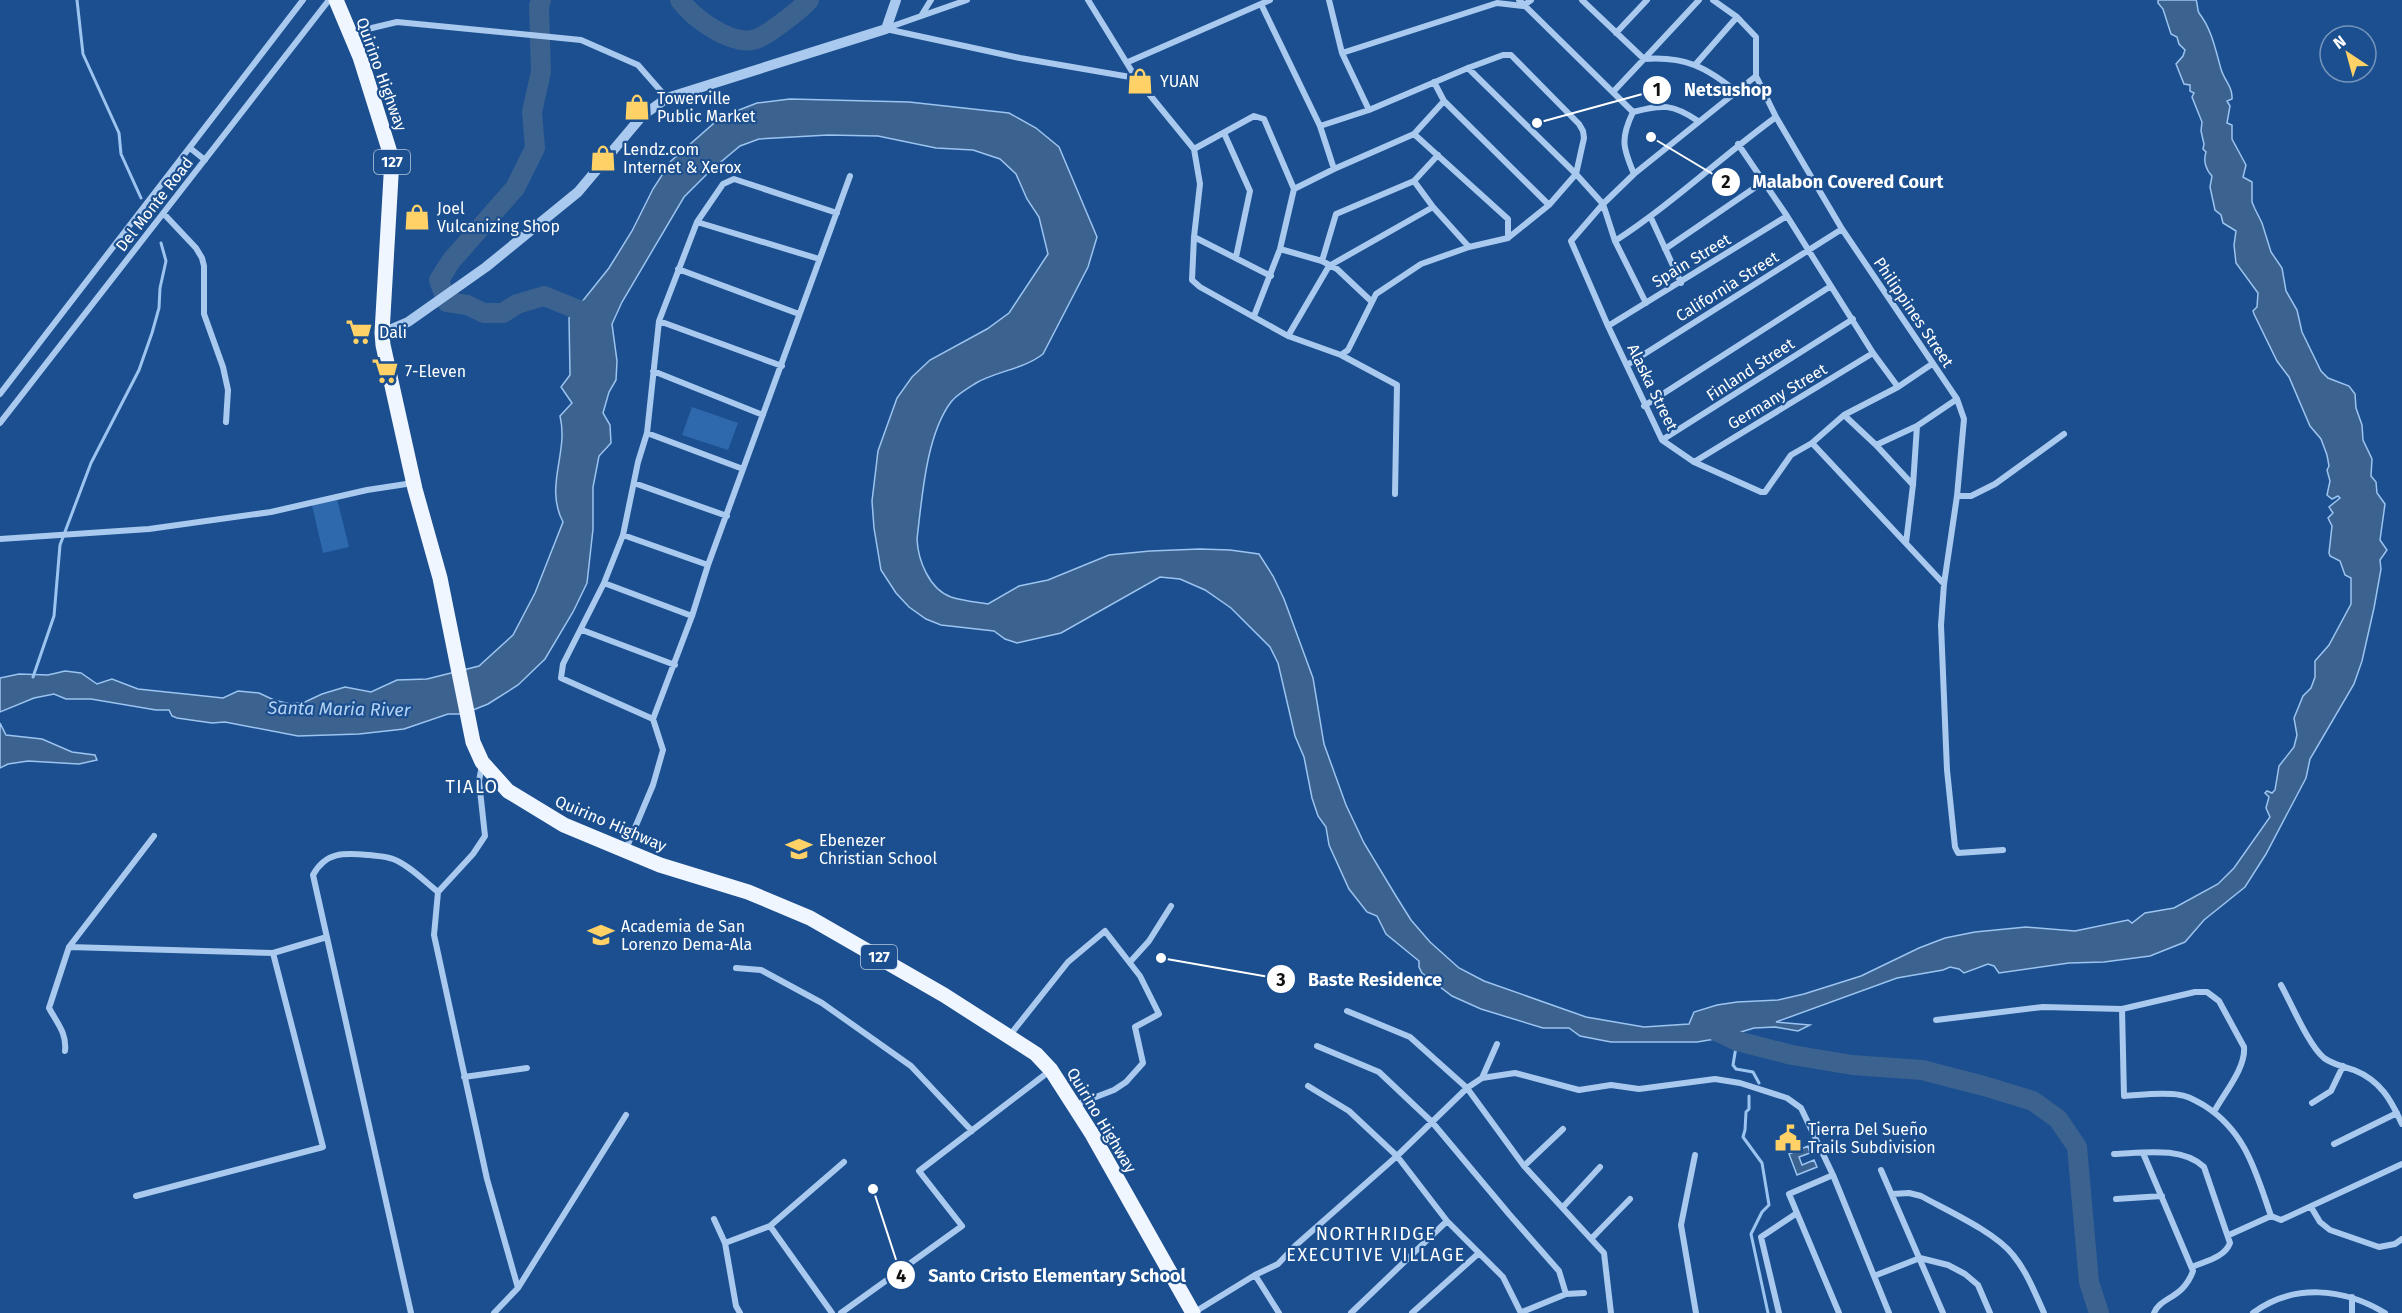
<svg xmlns="http://www.w3.org/2000/svg" width="2402" height="1313" font-family="'Fira Sans',sans-serif">
<style>
.green{fill:#2e69ad}
.water{fill:#3c6290;stroke:#9cc4f0;stroke-width:1.5}
.lines{fill:none;stroke-linecap:round;stroke-linejoin:round}
.stream{stroke:#9cc4f0;stroke-width:3}
.river{stroke:#3c6290;stroke-width:20}
.minor{stroke:#a9c9ee;stroke-width:6}
.tertiary{stroke:#a9c9ee;stroke-width:10}
.primary{stroke:#f0f6ff;stroke-width:15}
.labels{text-anchor:middle;stroke-width:4.5;stroke-linejoin:round;paint-order:stroke}
.shield{fill:#1b4f8f;stroke:#bbcadd;stroke-width:1.5}
.shield-label{font-size:15px;font-weight:bold;fill:#fff}
.street-label{font-size:16px;fill:#fff;stroke:#1b4f8f}
.poi-label{font-size:16px;fill:#fff;stroke:#1b4f8f;text-anchor:start}
.water-label{font-size:18px;font-style:italic;fill:#b5d3f5;stroke:#1b4f8f}
.neighbourhood-label{font-size:18px;letter-spacing:1.5px;fill:#fff;stroke:#1b4f8f}
.leader{fill:none;stroke:#fff;stroke-width:2}
.callout-dot{fill:#fff;stroke:#1b4f8f;stroke-width:2}
.mark-label{font-size:18px;text-anchor:middle;font-weight:bold;fill:#111}
.callout-label{font-size:18px;text-anchor:middle;font-weight:bold;fill:#fff;stroke:#1b4f8f;stroke-width:4.5;stroke-linejoin:round;paint-order:stroke}
</style>
<rect width="100%" height="100%" fill="#1b4f8f"/>
<!-- green -->
<path class="green" d="M692,407L738,423L728,450L682,435Z
M337,499L349,547L323,553L312,505Z"/>
<!-- water -->
<path class="water" d="M2158,0H2196C2198,4 2197,10 2199,13C2212,30 2215,48 2221,69C2224,80 2233,87 2232,99L2227,101L2230,106L2227,123L2232,125V139L2246,165L2243,177L2252,182V202L2255,209L2262,223L2271,252L2282,268L2286,291L2297,310L2302,332L2321,371L2328,378L2349,386L2355,394L2356,408L2362,425L2363,440L2372,459L2371,476L2376,482L2377,493L2385,504L2380,540L2387,550L2380,560L2381,569L2374,608L2362,661L2354,684L2310,759L2306,778L2266,854L2245,887L2204,920L2185,942L2150,956L2104,962L2069,963L1999,973L1994,966L1988,964L1964,973L1959,969L1950,967L1943,970L1897,978L1776,1022L1810,1025L1798,1031L1775,1027L1754,1028L1721,1038L1697,1042H1611L1580,1036L1569,1028H1543L1481,1009L1452,996L1422,973L1419,967V961L1386,934L1377,916L1367,912L1349,889L1329,845L1326,827L1318,816L1312,798L1304,757L1295,736L1278,663L1270,647L1231,608L1205,590L1180,579L1160,577L1061,633L1017,643L1005,639L994,631L941,625L926,619L909,607L896,593L881,570L874,528L872,501L878,451L897,398L912,377L930,360L987,329L1009,313L1048,254L1039,217L1027,199L1016,174L1000,159L973,150L936,148L878,136L828,135L759,139L740,146L710,171L684,197L622,302L612,324L617,361L616,380L609,392L603,413L610,425L611,443L599,456L593,487V529L587,583L573,612L545,659L518,685L488,704L463,714H448L404,729L359,734L298,736L225,722L212,723L177,718L172,716L169,710H156L91,699H66L54,694L34,698L0,712V678L19,674L48,675L65,671L81,673L97,684L112,679L138,689L223,698L238,691L259,693L274,700L290,704L305,702L322,694L345,687L371,692L397,680L427,679L479,666L513,635L535,593L563,522C544,486 569,453 560,416L572,403L561,387L570,375L569,318L609,268L632,231L653,189L671,161L721,117L757,103L790,99L909,102L1009,113L1036,128L1059,147L1097,237L1088,267L1043,354C1024,369 997,371 976,383C968,388 956,395 951,402C926,435 922,498 917,539C918,560 929,589 951,597C963,601 976,602 988,604L1019,586L1048,580L1109,555L1150,551L1200,549L1230,550L1259,554L1273,576L1284,599L1313,678L1324,744L1346,805L1364,843L1396,896L1411,920L1430,942L1459,968L1484,981L1586,1017L1644,1027L1689,1024L1694,1012L1717,1005L1737,1002L1778,1000L1804,994L1861,976L1919,948L1945,938L1975,932L2026,927L2075,931L2128,920L2132,923L2145,913L2174,908L2218,884L2234,868L2270,817L2266,808L2269,797L2265,793L2267,791L2272,793L2275,790L2279,766L2294,747L2297,735L2294,718L2303,696L2311,688L2315,677V661L2329,645L2351,604V578L2345,575L2340,561L2330,556L2329,553L2332,526L2328,518L2333,513L2329,507L2340,498L2338,496L2332,499L2327,495L2330,481L2327,470L2329,466L2327,455L2321,439L2310,426L2289,377L2277,361L2254,314L2253,311L2257,307L2258,293L2236,263L2234,245L2236,231L2223,223L2221,215L2215,210L2210,187L2212,176C2206,170 2203,161 2206,152L2203,149L2204,144L2201,131L2202,122L2192,97L2194,93L2190,91V85L2184,84L2176,64L2183,56L2185,50L2179,44L2177,37L2171,34L2163,9L2158,3Z
M0,723L6,735L42,739L72,752L95,755L97,760L79,764L28,761L8,764L0,768Z
M1808,1146L1810,1153L1799,1157L1802,1165L1814,1160L1817,1167L1797,1175L1789,1154Z"/>
<g class="lines">
<!-- stream -->
<path class="stream" d="M77,0L83,54L119,133L121,154L141,198
M33,677L54,616L60,545L91,463L139,370L152,333L159,308L160,288L166,261L161,243
M1737,1041L1733,1065L1736,1069L1753,1072L1759,1083
M1749,1096V1109L1746,1112L1745,1130L1743,1137L1762,1163L1769,1205L1762,1212L1751,1234L1768,1313"/>
<!-- river -->
<path class="river" d="M541,0L539,6L541,72L532,112L535,148L515,188L451,261L439,280L447,302L467,305L484,313H503L517,304L544,296L581,311L597,308
M680,0C693,18 732,47 756,39C767,36 801,9 809,0
M1716,1031L1737,1041L1792,1055L1852,1065L1922,1070L1984,1086L2033,1101L2058,1119L2077,1147L2089,1282L2099,1313"/>
<!-- minor -->
<path class="minor" d="M1088,0L1136,78L1194,149L1200,184L1194,237L1192,280L1200,287L1288,336L1341,355L1348,350L1376,294L1421,264L1469,247L1508,238L1549,205L1576,174L1584,138L1583,131L1579,124L1511,55H1503L1468,68L1369,110L1320,126
M1329,0L1342,53L1369,110
M1519,0L1633,112
M1582,0L1644,59L1699,0
M1713,0L1737,17L1756,37V76L1776,117L1842,229L1957,399L1964,419L1957,496L1944,584L1941,625L1947,770L1955,847L1958,853L2003,850
M1261,4L1320,126L1334,169
M921,16L931,0
M887,28L967,0
M886,29L1020,58L1136,78
M351,33L397,22L581,40L638,65L667,98
M1616,33L1647,0
M1342,53L1497,3L1523,6L1531,0
M1128,62L1270,0
M1695,65L1737,17
M1468,68L1576,174L1603,204L1615,241L1646,303
M1756,76L1634,174L1603,204L1571,241L1608,326L1662,440L1694,462L1761,492H1765L1791,455L1812,443L1844,415L1898,387L1932,364
M1434,82L1444,101L1549,205
M1613,92L1644,59C1685,56 1706,67 1737,92
M1224,133L1250,191L1236,257
M1414,134L1444,101
M1738,144L1787,216L1873,353L1898,387
M190,148L205,160
M1194,149L1254,116L1264,119L1294,189
M1634,174C1623,148 1620,139 1633,112C1662,104 1673,104 1698,121
M1414,181L1433,207L1469,247
M164,214L196,248L202,258L204,266V314L223,367L228,390L226,422
M1651,218L1681,283
M697,222L819,259
M1194,237L1271,276
M1615,241C1672,204 1721,157 1776,117
M1280,249L1322,261L1337,269L1371,301
M1665,249L1763,182
M1322,261L1336,214L1414,181L1438,155
M678,269L799,314
M1254,316L1280,249L1294,189L1334,169L1414,134L1508,219V238
M659,321L782,366
M1608,326L1787,216
M1288,336L1329,266L1433,207
M1341,355L1397,385L1395,494
M1627,365L1842,229
M653,371L763,415
M0,394L303,0
M1644,406L1831,286
M1844,415L1876,445L1913,485
M0,423L329,0
M647,433L743,469
M1662,440L1853,319
M1812,443L1944,584
M1876,445L1917,426L1957,399
M1694,462L1873,353
M634,483L727,516
M1957,496H1971L1995,484L2064,434
M623,535L708,565
M0,539L149,529L271,512L367,490L413,483
M1906,543L1913,485L1917,426
M604,583L692,616
M582,630L675,665
M653,719L561,678L563,664L604,583L623,535L638,462L647,433L659,321L697,222L723,184L734,179L837,213
M482,765L479,781L485,836L473,854L438,892L434,935L487,1179L518,1288L626,1115
M626,849L653,785L663,750L653,719L692,616L708,565L850,176
M69,947L273,953
M1130,962L1149,941L1171,906
M736,968L761,970L822,1003L911,1066L972,1131
M2281,985C2291,1003 2309,1046 2324,1058C2332,1064 2344,1067 2354,1070C2381,1081 2391,1100 2402,1124
M2122,1009L2124,1096C2142,1095 2162,1092 2180,1095C2189,1096 2198,1102 2205,1106C2246,1132 2256,1173 2271,1216L2281,1220L2402,1164
M1347,1011L1410,1037L1467,1088L1524,1166L1604,1253L1611,1313
M1936,1020L2043,1007L2122,1009L2195,992H2207L2219,1001L2244,1047C2246,1068 2224,1093 2214,1112
M1010,1035L1068,962L1105,931L1140,976L1159,1014L1135,1027L1143,1063L1126,1082L1114,1090L1075,1105
M1317,1046L1379,1072L1432,1122L1509,1214L1559,1271L1566,1294
M65,1051C67,1033 57,1023 49,1008L69,947L154,836
M464,1077L527,1068
M1482,1078L1515,1073L1579,1090L1611,1085L1639,1089L1715,1079L1740,1083L1787,1098L1801,1108L1833,1175L1889,1313
M1308,1086L1349,1111L1397,1156L1447,1221L1503,1277L1521,1313
M2312,1103L2331,1091L2343,1066
M2334,1144L2397,1113
M2143,1153L2193,1271C2183,1299 2160,1297 2154,1313
M2114,1154C2142,1153 2182,1146 2204,1167L2230,1243C2225,1257 2206,1261 2192,1267
M1695,1155L1681,1225L1696,1313
M1524,1166L1563,1129
M1881,1170L1943,1313
M1833,1175L1789,1194L1839,1313
M1892,1194L1909,1193L1921,1196C1948,1211 1995,1232 2013,1255C2027,1272 2035,1293 2044,1313
M136,1196L323,1147L273,953L327,937
M2116,1199L2162,1196
M1563,1207L1600,1167
M2311,1207L2320,1222L2330,1230L2379,1247L2395,1244L2402,1239
M714,1219L725,1243L770,1226L832,1313
M770,1226L844,1162
M2229,1235L2271,1216
M1591,1239L1630,1199
M725,1243L736,1306L740,1313
M1255,1275L1279,1313
M1874,1276L1920,1258L1948,1265L1965,1274L1978,1285L1990,1313
M1522,1312L1566,1294L1584,1293
M411,1313L313,875C326,851 345,853 369,855C376,856 386,856 393,859C409,865 424,881 438,892
M494,1313L518,1288
M841,1313L962,1226L919,1171L1051,1070
M1193,1313L1255,1275L1278,1264L1295,1246L1397,1156L1467,1088L1482,1078L1497,1044
M1351,1313L1447,1221
M1412,1313L1479,1253
M1779,1313L1761,1237L1797,1213
M2253,1313C2293,1283 2344,1288 2385,1313
M2352,1313V1297"/>
<!-- tertiary -->
<path class="tertiary" d="M382,333L408,322L486,267L578,192L642,116L667,98L886,29L896,0"/>
<!-- primary -->
<path class="primary" d="M336,0L360,57L392,159L382,333L383,345L415,489L440,578L473,742L482,762L508,791L564,825L660,865L748,892L810,918L944,995L1036,1054L1051,1070L1092,1134L1193,1313"/>
</g>
<!-- icons -->
<defs>
<g id="shop-bare" transform="scale(2.07)"><path d="M-5-2.5h2.3a2.7 3.5 0 0 1 5.4 0H5L5.5 6h-11ZM-1.5-2.5h3a1.5 2.3 0 0 0-3 0Z" fill="#ffd166" stroke="#1b4f8f" stroke-width="2.5" paint-order="stroke"/></g>
<g id="supermarket-bare" transform="scale(2.07)"><path d="M-6-5.5h2.5l.6 2H6L4.5 2H-2.5L-4.4-4H-6ZM-1.5 3.2a1.3 1.3 0 1 0 .1 0ZM3 3.2a1.3 1.3 0 1 0 .1 0Z" fill="#ffd166" stroke="#1b4f8f" stroke-width="2.5" paint-order="stroke"/></g>
<g id="school-bare" transform="scale(2.07)"><path d="M0-5L7-2L0 1L-7-2ZM-4 1L0 2.5L4 1V4Q0 6-4 4Z" fill="#ffd166" stroke="#1b4f8f" stroke-width="2.5" paint-order="stroke"/></g>
<g id="civic-bare" transform="scale(2.07)"><path d="M-.6-6.5H3V-4.5H.6V-3L4-1V1h2V6H-6V1h2V-1L-.6-3ZM-1.2 2.5V6h2.4V2.5Z" fill="#ffd166" stroke="#1b4f8f" stroke-width="2.5" paint-order="stroke"/></g>
</defs>
<g fill-rule="evenodd">
<use href="#shop-bare" x="1140" y="81"/>
<use href="#shop-bare" x="637" y="107"/>
<use href="#shop-bare" x="603" y="158"/>
<use href="#shop-bare" x="417" y="217"/>
<use href="#supermarket-bare" x="359" y="332"/>
<use href="#supermarket-bare" x="385" y="371"/>
<use href="#school-bare" x="799" y="849"/>
<use href="#school-bare" x="601" y="935"/>
<use href="#civic-bare" x="1788" y="1138"/>
</g>
<g class="labels">
<!-- shield labels -->
<g class="shield">
<rect x="374" y="150" width="36" height="24" rx="4.5"/>
<rect x="861" y="945" width="36" height="24" rx="4.5"/>
</g>
<g class="shield-label">
<text x="392" y="167">127</text>
<text x="879" y="962">127</text>
</g>
<!-- street labels -->
<g class="street-label">
<text transform="translate(382 74) rotate(70)" y="6">Quirino Highway</text>
<text transform="translate(154 204) rotate(-52)" y="6">Del Monte Road</text>
<text transform="translate(1691 260) rotate(-31)" y="6">Spain Street</text>
<text transform="translate(1727 286) rotate(-32)" y="6">California Street</text>
<text transform="translate(1914 312) rotate(56)" y="6">Philippines Street</text>
<text transform="translate(1750 369) rotate(-33)" y="6">Finland Street</text>
<text transform="translate(1653 387) rotate(64)" y="6">Alaska Street</text>
<text transform="translate(1777 396) rotate(-31)" y="6">Germany Street</text>
<text transform="translate(611 823) rotate(23)" y="6">Quirino Highway</text>
<text transform="translate(1102 1120) rotate(59)" y="6">Quirino Highway</text>
</g>
<!-- poi labels -->
<g class="poi-label">
<text x="1160" y="87">YUAN</text>
<text x="657" y="104">Towerville<tspan x="657" dy="18">Public Market</tspan></text>
<text x="623" y="155">Lendz.com<tspan x="623" dy="18">Internet &amp; Xerox</tspan></text>
<text x="437" y="214">Joel<tspan x="437" dy="18">Vulcanizing Shop</tspan></text>
<text x="379" y="338">Dali</text>
<text x="405" y="377">7-Eleven</text>
<text x="819" y="846">Ebenezer<tspan x="819" dy="18">Christian School</tspan></text>
<text x="621" y="932">Academia de San<tspan x="621" dy="18">Lorenzo Dema-Ala</tspan></text>
<text x="1808" y="1135">Tierra Del Sueño<tspan x="1808" dy="18">Trails Subdivision</tspan></text>
</g>
<!-- water labels -->
<g class="water-label">
<text transform="translate(339 709) rotate(1)" y="6">Santa Maria River</text>
</g>
<!-- neighbourhood labels -->
<g class="neighbourhood-label">
<text x="472" y="793">TIALO</text>
<text x="1376" y="1240">NORTHRIDGE<tspan x="1376" dy="21">EXECUTIVE VILLAGE</tspan></text>
</g>
</g>
<!-- callouts -->
<path class="leader" d="M1537 123L1657 90M1651 137L1726 182M1161 958L1281 979M873 1189L901 1275"/>
<g class="callout-dot">
<circle cx="1537" cy="123" r="6"/>
<circle cx="1651" cy="137" r="6"/>
<circle cx="1161" cy="958" r="6"/>
<circle cx="873" cy="1189" r="6"/>
<circle cx="1657" cy="90" r="15"/>
<circle cx="1726" cy="182" r="15"/>
<circle cx="1281" cy="979" r="15"/>
<circle cx="901" cy="1275" r="15"/>
</g>
<g class="mark-label">
<text x="1657" y="96">1</text>
<text x="1726" y="188">2</text>
<text x="1281" y="986">3</text>
<text x="901" y="1282">4</text>
</g>
<g class="callout-label">
<text x="1728" y="96">Netsushop</text>
<text x="1848" y="188">Malabon Covered Court</text>
<text x="1375" y="986">Baste Residence</text>
<text x="1057" y="1282">Santo Cristo Elementary School</text>
</g>
<!-- north arrow -->
<g transform="translate(2348 54) rotate(324)"><circle r="28" fill="#1b4f8f" stroke="#7695bc" stroke-width="1.5"/>
<path d="M0-4.5L10 22L0 15L-10 22Z" fill="#ffd166"/>
<text y="-9" font-size="16" font-weight="bold" text-anchor="middle" fill="#ffffff">N</text>
</g>
</svg>
